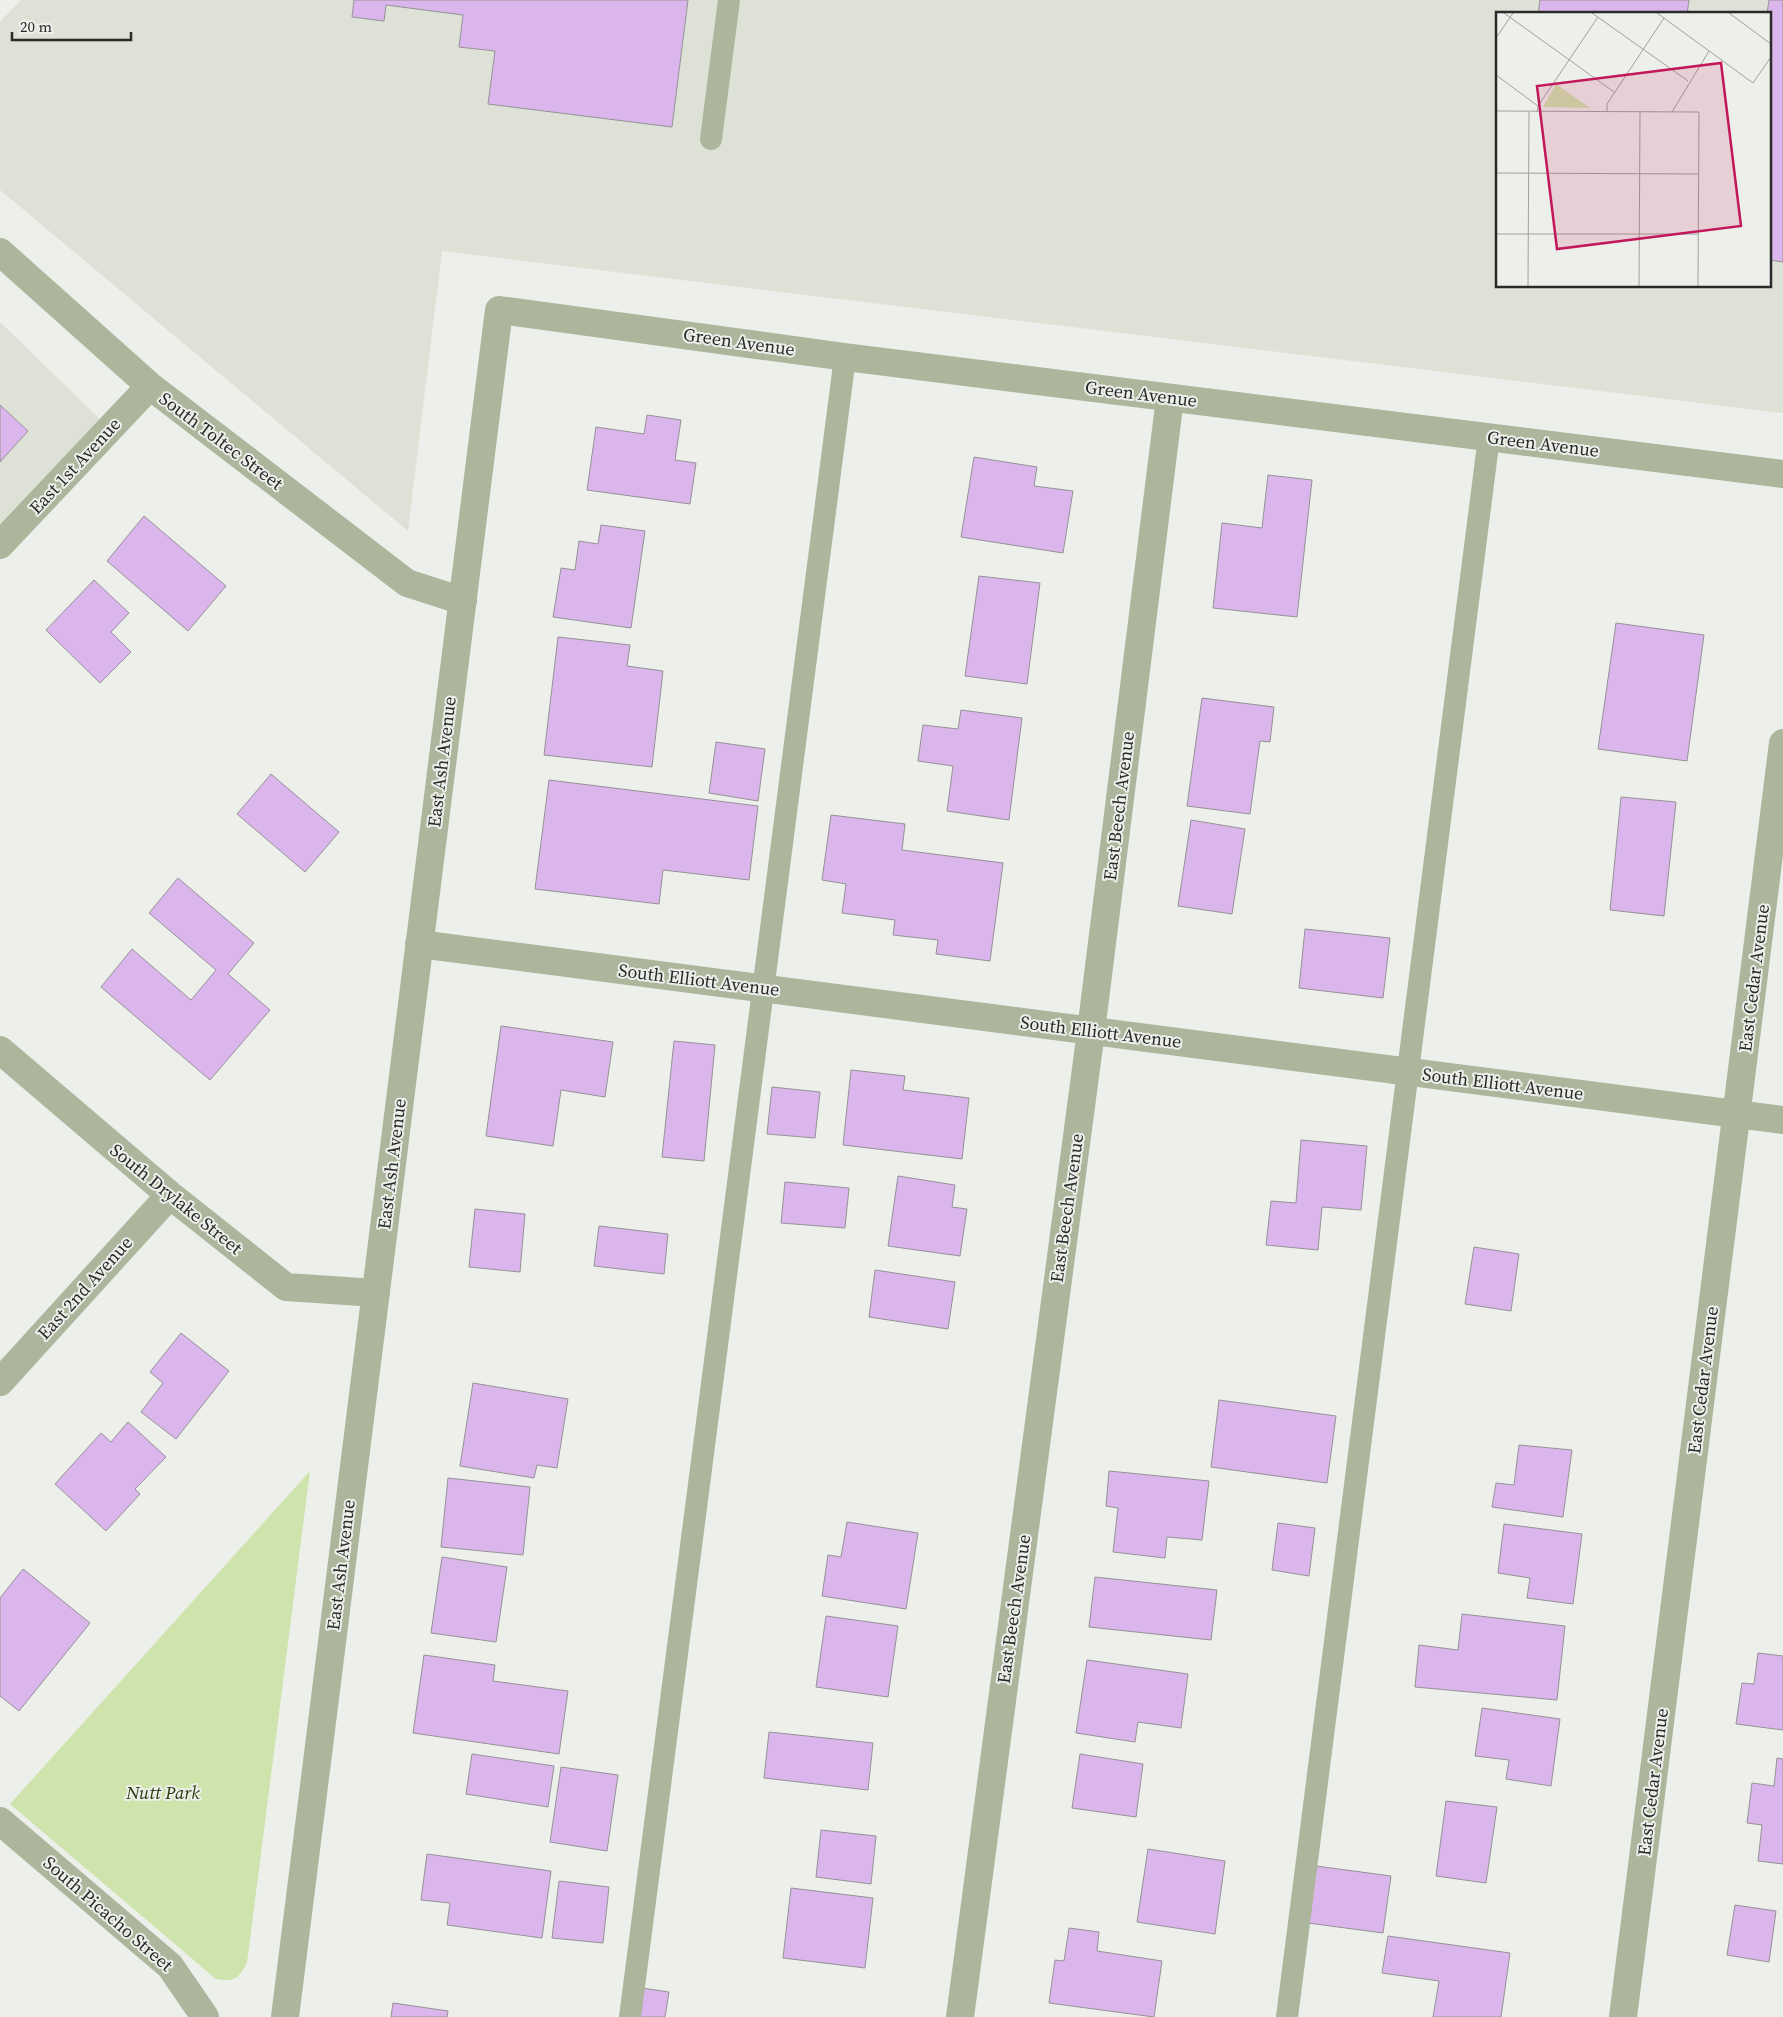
<svg xmlns="http://www.w3.org/2000/svg" width="1783" height="2017" font-family="'Source Serif 4',serif">
<style>
.built{fill:#dde1d6;fill-rule:evenodd}
.green{fill:#cfe4ad}
.building{fill:#dab6ec;stroke:#959296}
.lines{fill:none;stroke-linecap:round;stroke-linejoin:round}
.service{stroke:#acb69c;stroke-width:22}
.minor{stroke:#acb69c;stroke-width:28}
.labels{text-anchor:middle;stroke-width:4;stroke-linejoin:round;paint-order:stroke}
.street-label{font-size:18px;fill:#2a2b29;stroke:#edefea}
.park-label{font-size:18px;font-style:italic;fill:#2c390d;stroke:#edefea}
.inset-road{fill:none;stroke:#9fa19d;stroke-width:1}
.view{fill:#c2185b;fill-opacity:0.15;stroke:#c2185b;stroke-width:2.5}
.inset-edge{fill:none;stroke:#2a2b29;stroke-width:2.5}
</style>
<rect width="100%" height="100%" fill="#edefea"/>
<!-- built -->
<path class="built" d="M21,0H1783V413L442,251L408,531L0,190V22ZM1497,14H1769V286H1497Z
M0,322L110,429L0,545Z"/>
<!-- green -->
<path class="green" d="M310,1471L247,1963C238,1979 235,1982 216,1979L10,1804Z"/>
<!-- building -->
<path class="building" d="M354,0H688L672,127L488,104L495,51L459,47L463,15L386,5L384,21L352,17Z
M1540,0H1689L1687,14H1538Z
M1769,0H1783V262L1769,260V14H1767Z
M0,405L28,431L0,462Z
M647,415L681,420L675,460L696,463L690,504L587,490L596,427L644,434Z
M974,457L1037,467L1034,486L1073,491L1063,553L961,537Z
M1268,475L1312,480L1297,617L1213,608L1222,523L1262,528Z
M144,516L226,586L188,631L107,561Z
M601,525L645,531L631,628L553,617L561,568L575,570L579,541L598,544Z
M979,576L1040,583L1027,684L965,676Z
M94,580L129,613L111,632L131,652L100,683L46,630Z
M1616,623L1704,635L1687,761L1598,749Z
M558,637L630,645L627,666L663,671L652,767L544,755Z
M1202,698L1274,707L1270,742L1260,741L1250,814L1187,806Z
M961,710L1022,718L1009,820L947,811L953,766L918,761L923,725L958,729Z
M716,742L765,749L758,801L709,793Z
M271,774L339,832L305,872L237,814Z
M549,780L758,806L749,880L663,870L659,904L535,889Z
M1621,797L1676,802L1664,916L1610,910Z
M831,815L905,824L902,850L1003,863L990,961L936,954L938,940L893,935L895,920L842,913L846,884L822,880Z
M1191,820L1245,829L1232,914L1178,906Z
M178,878L254,943L228,974L270,1010L210,1080L101,987L132,949L191,1000L216,970L149,913Z
M1305,929L1390,938L1383,998L1299,988Z
M501,1026L613,1042L605,1097L561,1090L553,1146L486,1136Z
M674,1041L715,1045L704,1161L662,1157Z
M851,1070L905,1076L903,1090L969,1098L962,1159L843,1145Z
M772,1087L820,1092L815,1138L767,1134Z
M1301,1140L1367,1146L1361,1210L1322,1207L1318,1250L1266,1245L1271,1201L1296,1203Z
M898,1176L955,1185L952,1207L967,1209L960,1256L888,1246Z
M785,1182L849,1188L845,1228L781,1223Z
M475,1209L525,1214L520,1272L469,1267Z
M599,1226L668,1234L664,1274L594,1266Z
M1474,1247L1519,1254L1511,1311L1465,1304Z
M875,1270L955,1282L948,1329L869,1317Z
M181,1333L229,1371L176,1439L141,1412L163,1383L150,1372Z
M473,1383L568,1399L557,1468L537,1465L534,1478L460,1466Z
M1219,1400L1336,1416L1327,1483L1211,1467Z
M128,1422L166,1457L135,1489L140,1494L106,1531L55,1484L101,1433L111,1442Z
M1519,1445L1572,1450L1563,1517L1492,1507L1496,1483L1514,1485Z
M1109,1471L1209,1481L1202,1540L1167,1537L1165,1558L1113,1552L1118,1508L1106,1506Z
M448,1478L530,1487L523,1555L441,1547Z
M847,1522L918,1533L906,1609L822,1596L828,1555L841,1557Z
M1278,1523L1315,1528L1309,1576L1272,1570Z
M1504,1524L1582,1534L1573,1604L1527,1598L1530,1578L1498,1573Z
M442,1557L507,1567L496,1642L431,1633Z
M23,1569L90,1623L19,1711L0,1696V1598Z
M1095,1577L1217,1590L1211,1640L1089,1627Z
M1462,1614L1565,1626L1557,1700L1415,1687L1419,1645L1458,1650Z
M826,1616L898,1626L888,1697L816,1687Z
M1758,1653L1783,1656V1730L1736,1724L1742,1683L1754,1684Z
M424,1655L495,1665L493,1681L568,1691L559,1754L413,1733Z
M1087,1660L1188,1674L1181,1728L1138,1722L1135,1742L1076,1733Z
M1482,1708L1560,1719L1551,1786L1506,1779L1509,1760L1475,1756Z
M769,1732L873,1743L868,1790L764,1778Z
M472,1754L554,1766L548,1807L466,1794Z
M1080,1754L1143,1764L1136,1817L1072,1808Z
M1777,1758L1783,1759V1864L1758,1861L1762,1825L1747,1823L1752,1783L1774,1786Z
M561,1767L618,1775L607,1851L550,1842Z
M1446,1801L1497,1807L1486,1883L1436,1876Z
M821,1830L876,1836L871,1884L816,1877Z
M1148,1849L1225,1861L1215,1934L1137,1922Z
M427,1854L551,1871L542,1938L447,1925L450,1903L421,1900Z
M1316,1866L1391,1876L1383,1933L1308,1923Z
M559,1881L609,1887L603,1943L552,1938Z
M791,1888L873,1898L865,1968L783,1958Z
M1735,1905L1776,1911L1769,1962L1727,1955Z
M1069,1928L1099,1932L1097,1951L1162,1961L1154,2017L1049,2003L1055,1960L1064,1961Z
M1388,1936L1510,1953L1501,2017H1433L1439,1981L1382,1973Z
M642,1988L669,1992L665,2017H638Z
M393,2003L448,2011L447,2017H391Z"/>
<g class="lines">
<!-- service -->
<path class="service" d="M711,139L729,0
M630,2017L845,357
M1287,2017L1489,437"/>
<!-- minor -->
<path class="minor" d="M0,252L150,386L407,583L463,601
M0,545L150,386
M419,944L1783,1120
M0,1050L170,1195L286,1287L376,1293
M0,1382L170,1195
M0,1821L170,1966L205,2017
M285,2017L499,310L845,357L1783,474
M960,2017L1091,1031L1170,398
M1623,2017L1783,743"/>
</g>
<g class="labels">
<!-- street labels -->
<g class="street-label">
<text transform="translate(739 342) rotate(8)" y="6">Green Avenue</text>
<text transform="translate(1141 394) rotate(7)" y="6">Green Avenue</text>
<text transform="translate(221 441) rotate(37)" y="6">South Toltec Street</text>
<text transform="translate(1543 444) rotate(7)" y="6">Green Avenue</text>
<text transform="translate(75 466) rotate(-47)" y="6">East 1st Avenue</text>
<text transform="translate(442 762) rotate(-83)" y="6">East Ash Avenue</text>
<text transform="translate(1119 806) rotate(-83)" y="6">East Beech Avenue</text>
<text transform="translate(1754 978) rotate(-83)" y="6">East Cedar Avenue</text>
<text transform="translate(699 980) rotate(7)" y="6">South Elliott Avenue</text>
<text transform="translate(1101 1032) rotate(7)" y="6">South Elliott Avenue</text>
<text transform="translate(1503 1084) rotate(7)" y="6">South Elliott Avenue</text>
<text transform="translate(392 1164) rotate(-83)" y="6">East Ash Avenue</text>
<text transform="translate(176 1199) rotate(39)" y="6">South Drylake Street</text>
<text transform="translate(1067 1208) rotate(-82)" y="6">East Beech Avenue</text>
<text transform="translate(85 1288) rotate(-48)" y="6">East 2nd Avenue</text>
<text transform="translate(1703 1380) rotate(-83)" y="6">East Cedar Avenue</text>
<text transform="translate(341 1565) rotate(-83)" y="6">East Ash Avenue</text>
<text transform="translate(1014 1609) rotate(-82)" y="6">East Beech Avenue</text>
<text transform="translate(1653 1782) rotate(-83)" y="6">East Cedar Avenue</text>
<text transform="translate(108 1914) rotate(41)" y="6">South Picacho Street</text>
</g>
<!-- park labels -->
<g class="park-label">
<text x="163" y="1799">Nutt Park</text>
</g>
</g>
<!-- overview -->
<g transform="translate(1496 12)">
<rect width="275" height="275" fill="#edefea"/>
<path d="M60,72L94,96L47,95Z" fill="#cfe4ad"/>
<path class="inset-road" d="M8,1L118,80M96,1L192,69M161,1L257,71L275,45M233,1L275,32M0,26L17,1M0,63L42,94M0,99L203,100L202,274M41,100L42,94L102,5M111,100V92L168,6M176,100L213,39M0,161L202,162M0,222H202M32,274L33,100M143,274L144,100"/>
<path class="view" d="M225,51L245,214L61,237L41,74Z"/>
<rect width="275" height="275" class="inset-edge"/>
</g>
<!-- scale -->
<path d="M12 32v8h119v-8" fill="none" stroke="#2a2b29" stroke-width="2.5"/>
<text x="20" y="32" font-size="15" fill="#2a2b29" stroke="#edefea" stroke-width="4" paint-order="stroke">20 m</text>
</svg>
